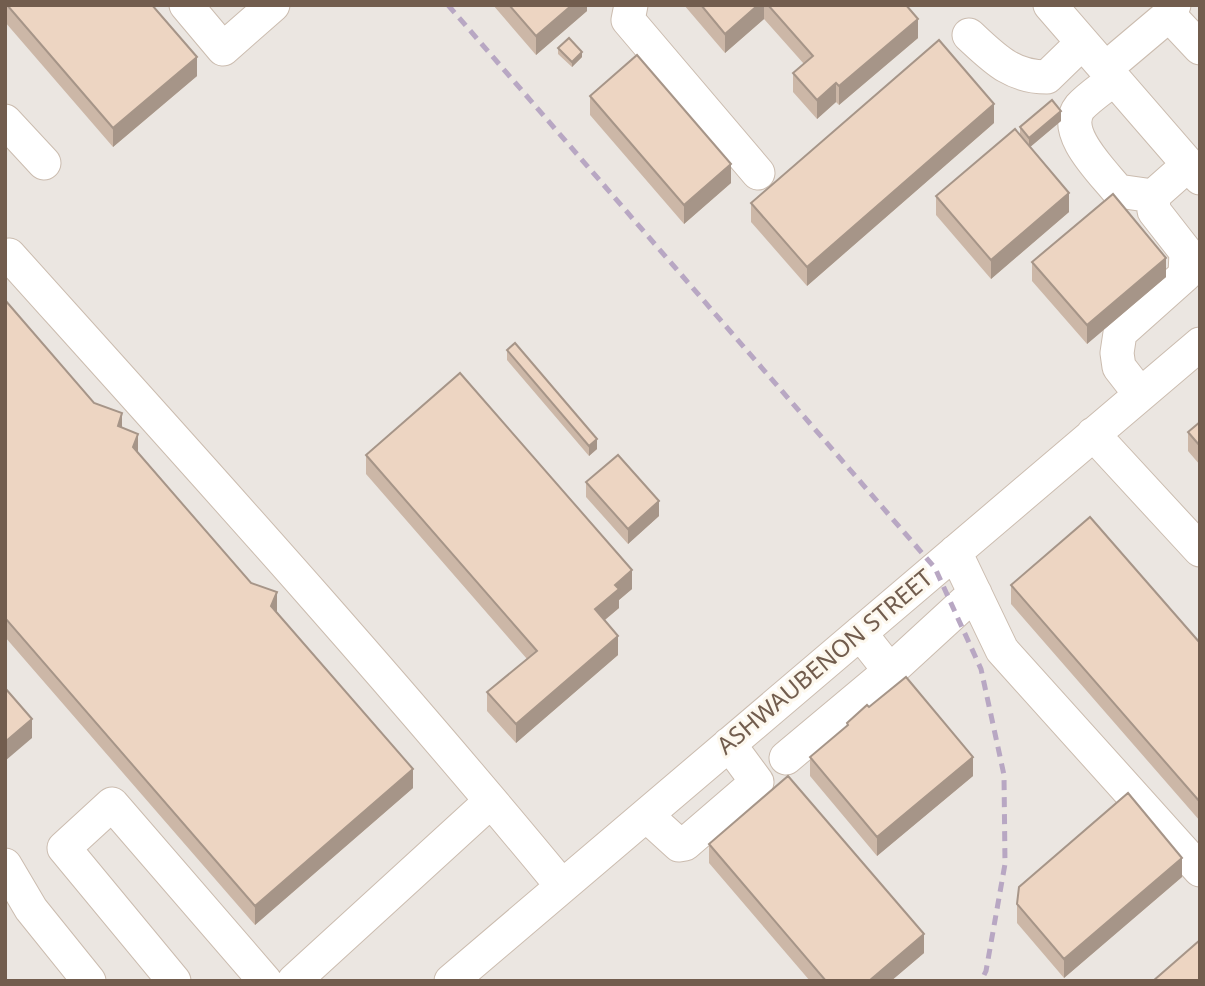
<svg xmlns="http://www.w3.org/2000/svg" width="1205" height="986" font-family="'Noto Sans',sans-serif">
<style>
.industrial{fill:#ebe6e1}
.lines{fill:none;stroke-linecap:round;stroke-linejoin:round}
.minor-casing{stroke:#cbbcaf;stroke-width:35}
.minor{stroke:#fff;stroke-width:33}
.rail{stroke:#b8a7c3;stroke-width:5;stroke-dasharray:10 7;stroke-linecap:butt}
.wall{fill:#ccb7a7}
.shaded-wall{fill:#a69588}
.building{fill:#edd5c2;stroke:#a69588;stroke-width:2}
.labels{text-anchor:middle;stroke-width:6;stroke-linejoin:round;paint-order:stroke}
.street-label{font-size:24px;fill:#725d4e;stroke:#fdf8ee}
</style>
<rect width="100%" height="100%" fill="#faf4e8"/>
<!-- industrial -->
<path class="industrial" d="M5,5H1200V981H5Z"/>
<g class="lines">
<!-- minor casing -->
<g class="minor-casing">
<path id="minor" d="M186,5L223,49L273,5
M631,5L628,20L758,173
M1050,5L1200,178
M1169,15L1200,48
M969,35C994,58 1011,77 1047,77L1082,43
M1105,69L1169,15L1174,5
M1114,79C1103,88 1089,97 1080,107C1060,132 1103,172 1118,191L1153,196
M5,121L44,163
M9,255C196,463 384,670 562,886
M1140,394L1119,367L1117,353L1120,333L1185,275L1186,252L1154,211L1153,196L1188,165
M1093,434L1200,550
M955,552L1002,650L1200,870
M890,671L975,593
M786,758L890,671L860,633
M646,815L679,845L685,844L757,782L729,744
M5,865L31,909L89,981
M174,981L64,848L112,804L265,981
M294,981L491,801
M451,981L1200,344"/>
</g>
<!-- minor -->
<use href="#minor" class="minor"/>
<!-- rail -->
<path class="rail" d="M448,5L935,568L981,669L1004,775L1005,864L986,971L981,981"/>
</g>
<!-- wall -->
<path class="wall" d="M5,5H152L197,76L113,147L5,22Z
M493,5H587V11L536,55Z
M684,5H906L918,38L839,105L836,102L817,119L793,92V73L804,64L764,19L725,53Z
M558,48L582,57L572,67L558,54Z
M590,96L731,183L684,224L590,115Z
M1061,121L1030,147L1069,212L991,279L936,215V196L1020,135V127Z
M994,123L807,286L751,222V203Z
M1032,262L1166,277L1087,344L1032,281Z
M5,300L94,403L122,428L138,453L251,583L277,611V612L413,788L255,925L5,637Z
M507,350L597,449L589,456L507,360Z
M1200,422V465L1188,451V432Z
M366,455L632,589L619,600V608L605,620L618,655L516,743L487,711V692L527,659L366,474Z
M586,482L659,516L628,544L586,497Z
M1011,585L1200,643V821L1011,604Z
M847,723L973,776L877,856L810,776V757L847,726Z
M709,844L924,953L891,981H810L709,863Z
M1182,877L1064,978L1017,923V904Z"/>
<!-- shaded-wall -->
<path class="shaded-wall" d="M572,5H587V11L536,55V36Z
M758,5H764V19L725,53V34Z
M918,19V38L839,105V86Z
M582,52V57L572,67V62Z
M197,57V76L113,147V128Z
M836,83V102L817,119V100Z
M994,104V123L807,286V267Z
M1061,111V121L1029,148V138Z
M731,164V183L684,224V205Z
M1069,193V212L991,279V260Z
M1166,258V277L1087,344V325Z
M122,413V432L118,426Z
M138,434V453L133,447Z
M597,439V449L589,456V446Z
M659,501V516L628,544V529Z
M632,570V589L619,600V608L595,628V609L615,585Z
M277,592V611L271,625V606Z
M618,636V655L516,743V724Z
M32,719V738L5,761V742Z
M973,757V776L877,856V837Z
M413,769V788L255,925V906Z
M1182,858V877L1064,978V959Z
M924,934V953L891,981H869Z"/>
<!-- building -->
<path class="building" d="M7,5H152L197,57L113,128Z
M509,5H572L536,36Z
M701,5H758L725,34Z
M768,5H906L918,19L839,86L836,83L817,100L793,73L813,56Z
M569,38L582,52L572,62L558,48Z
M939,40L994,104L807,267L751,203Z
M637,55L731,164L684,205L590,96Z
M1052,100L1061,111L1029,138L1020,127Z
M1015,129L1069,193L991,260L936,196Z
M1113,194L1166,258L1087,325L1032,262Z
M5,300L94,403L122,413L118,426L138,434L133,447L251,583L277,592L271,606L413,769L255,906L5,618Z
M515,343L597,439L589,446L507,350Z
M460,373L632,570L615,585L619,589L595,609L618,636L516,724L487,692L537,651L366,455Z
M1200,422V446L1188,432Z
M618,455L659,501L628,529L586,482Z
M1090,517L1200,643V802L1011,585Z
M906,677L973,757L877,837L810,757L848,725L847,723L867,705L869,707Z
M5,688L32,719L5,742Z
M788,776L924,934L869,981H826L709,844Z
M1128,793L1182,858L1064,959L1017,904L1019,887Z
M1200,940V981H1153Z"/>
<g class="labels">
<!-- street labels -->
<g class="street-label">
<text transform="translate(825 662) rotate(-40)" y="8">ASHWAUBENON STREET</text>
</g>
</g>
<!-- border -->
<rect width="1205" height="986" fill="none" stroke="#725d4e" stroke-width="14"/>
</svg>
